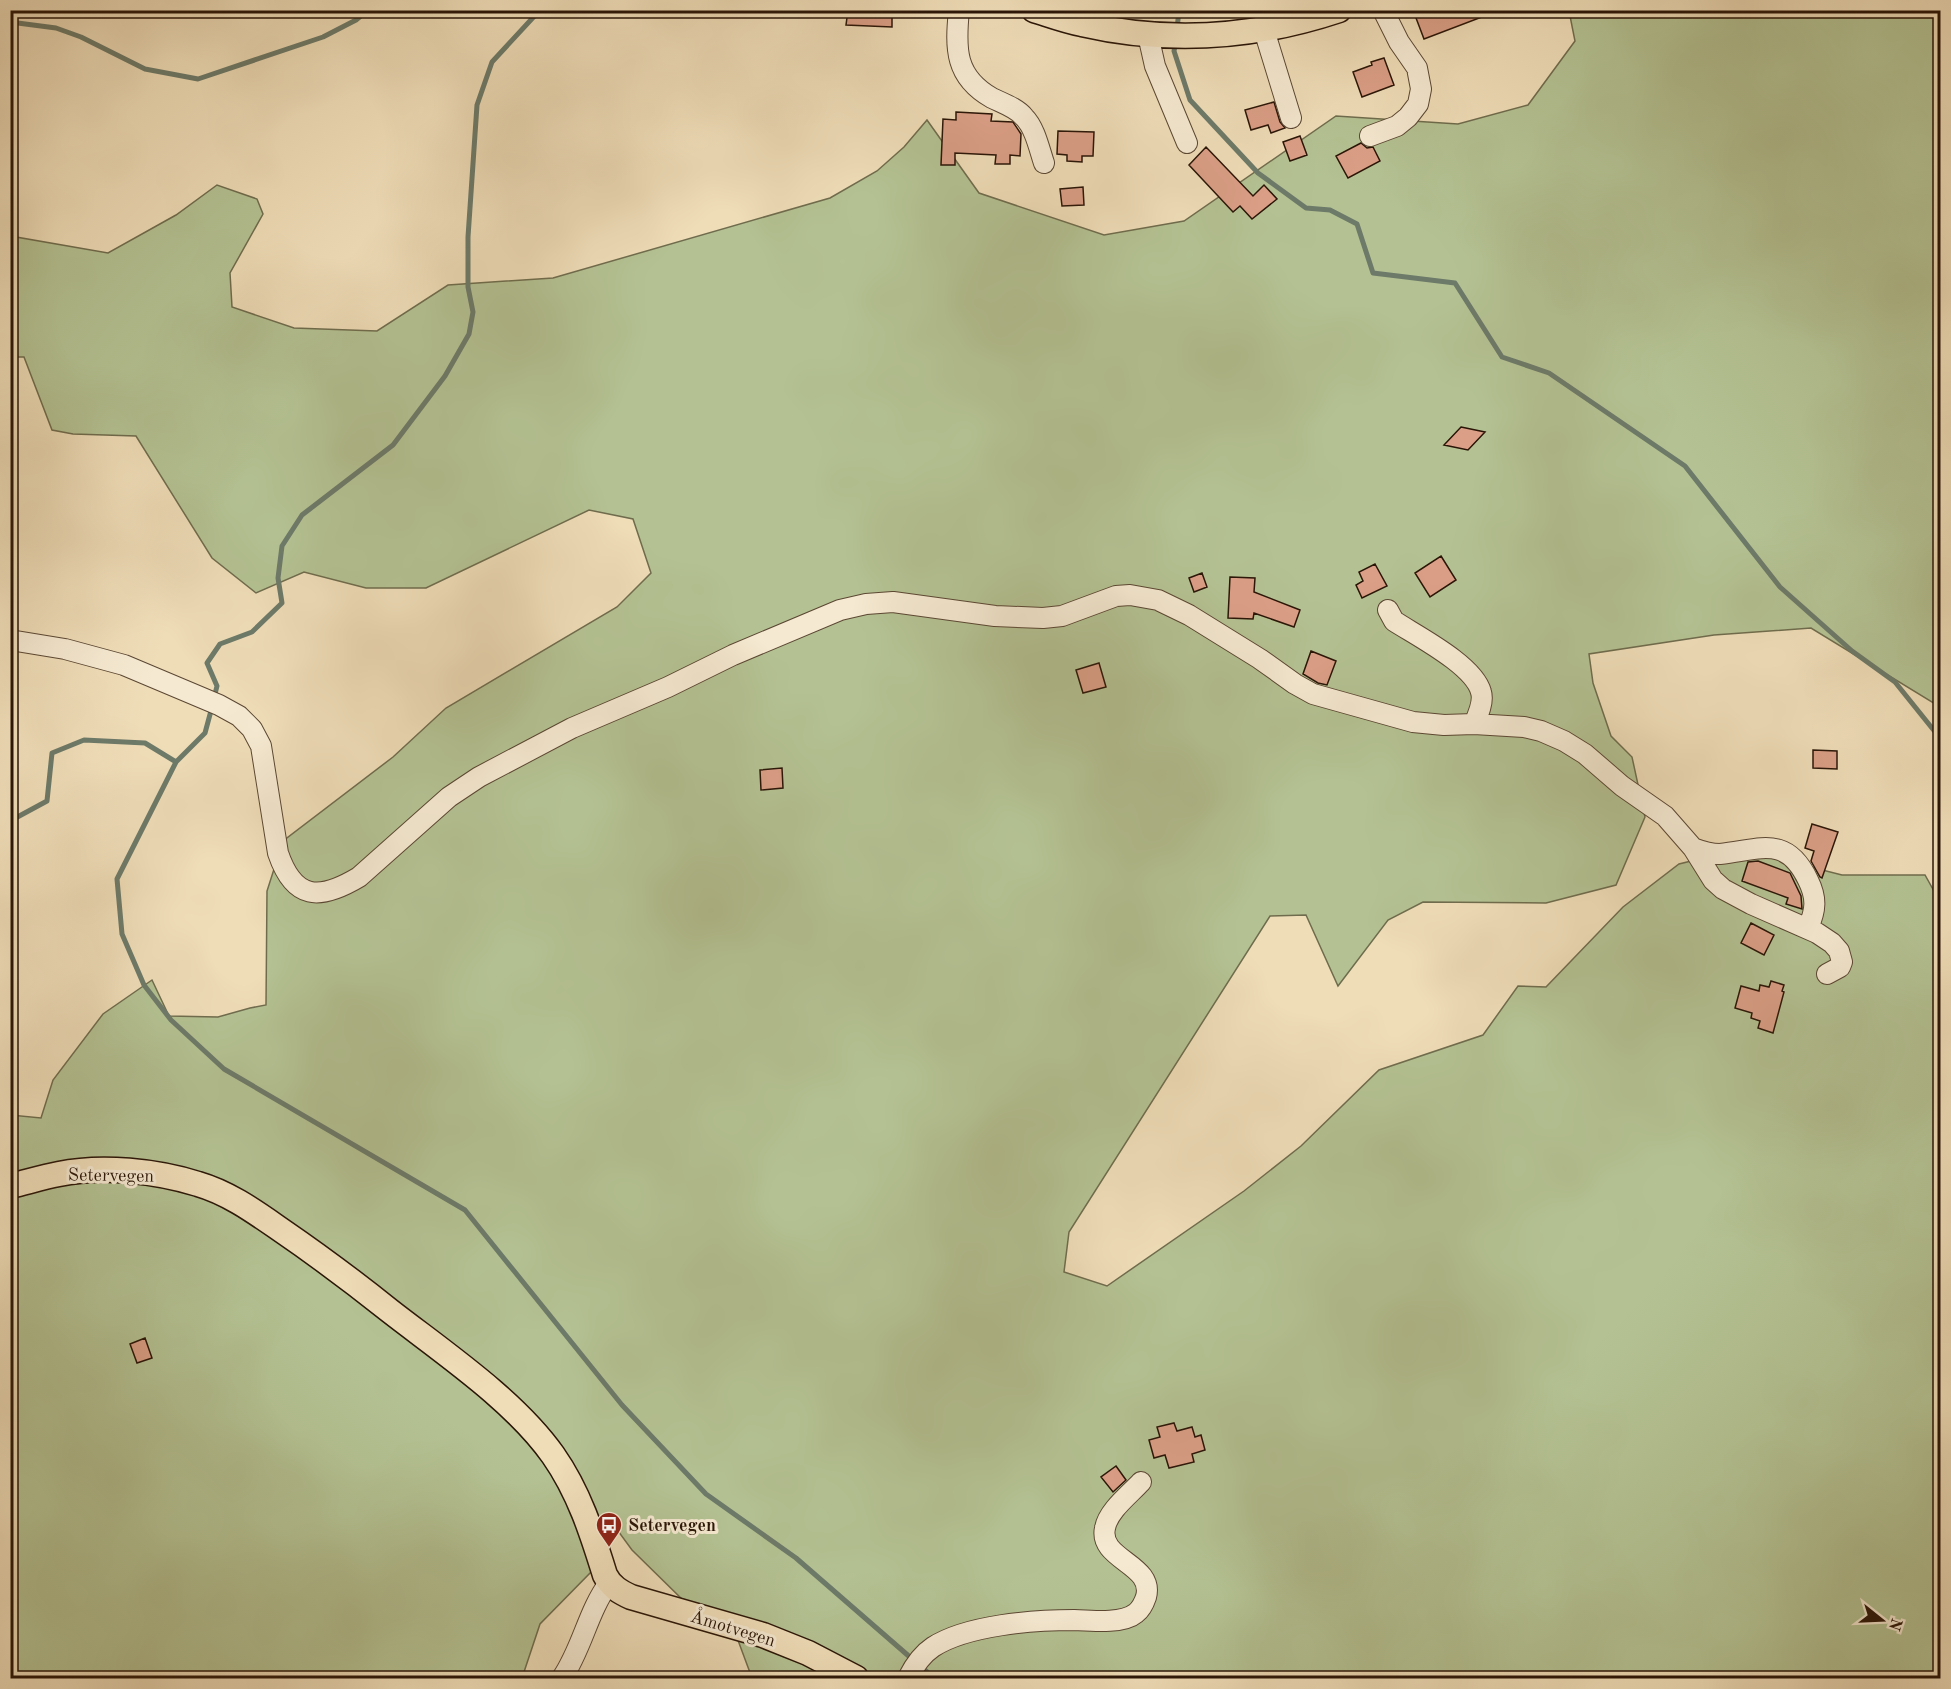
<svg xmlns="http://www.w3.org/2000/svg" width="1951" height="1689" font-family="'Old Standard TT',serif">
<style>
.green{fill:#b4c293;stroke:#6f6c4d;stroke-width:1.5}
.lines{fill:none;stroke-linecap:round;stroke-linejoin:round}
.stream{stroke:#6d7a69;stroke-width:5}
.building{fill:#db9f87;stroke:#2a1507;stroke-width:1.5}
.minor-casing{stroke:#5b4733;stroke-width:22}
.major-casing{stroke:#2a1507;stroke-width:27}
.minor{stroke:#f5e9d1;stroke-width:20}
.major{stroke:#efddb8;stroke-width:24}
.labels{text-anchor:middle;stroke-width:6;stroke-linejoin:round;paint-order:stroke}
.street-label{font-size:18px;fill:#2a1507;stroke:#f5e9d1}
.poi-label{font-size:18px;font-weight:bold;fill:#2a1507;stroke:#f5e9d1;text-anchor:start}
</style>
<rect width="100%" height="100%" fill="#efddb8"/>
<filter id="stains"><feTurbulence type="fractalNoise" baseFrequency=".00333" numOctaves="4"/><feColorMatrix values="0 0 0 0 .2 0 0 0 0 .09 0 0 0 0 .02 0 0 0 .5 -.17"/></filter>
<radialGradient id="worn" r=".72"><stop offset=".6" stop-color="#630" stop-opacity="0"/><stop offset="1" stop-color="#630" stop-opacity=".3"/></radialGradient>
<!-- green -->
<path class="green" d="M1569,11H1940V707L1811,628L1714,635L1589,654L1593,683L1611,736L1632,757L1645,817L1616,885L1546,903L1423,902L1388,920L1338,986L1306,915L1270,916L1069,1232L1064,1272L1107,1286L1244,1191L1301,1146L1379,1070L1483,1035L1518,986L1546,987L1623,907L1679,864L1740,849L1842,875H1925L1934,891H1940V1678H752L729,1616L684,1601L632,1550L613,1524L591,1572L540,1624L522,1678H11V1115L41,1118L53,1080L103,1014L152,980L169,1016L218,1017L250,1008L266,1005L267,891L283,841L393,757L446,708L617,607L651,573L633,519L589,510L426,588H366L304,572L256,593L212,558L136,436L73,434L52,430L24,357H11L10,236L108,253L176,215L217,185L257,199L263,214L230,273L232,307L294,328L377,331L448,285L553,278L830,198L877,171L904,147L927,120L979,193L1104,235L1184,221L1336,116L1458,124L1528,105L1575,41Z"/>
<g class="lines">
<!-- stream -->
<path class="stream" d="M10,22L56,28L81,37L145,69L198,79L323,37L356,20L368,10
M1177,29L1179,10
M1176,41L1174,51L1190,100L1258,173L1306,208L1330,210L1357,224L1373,273L1455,283L1502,357L1549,373L1685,466L1780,587L1852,651L1895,682L1940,738
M214,698L217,686L207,663L220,644L252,632L282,603L278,578L282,546L302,515L393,445L445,376L469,334L473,312L468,287V237L477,105L492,62L540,10
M176,762L117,879L122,934L144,985L171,1020L224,1069L465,1210L622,1405L706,1494L796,1558L934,1678
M10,821L47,801L52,753L84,740L145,743L176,762L205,733L212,707"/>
</g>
<!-- building -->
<path class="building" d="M848,10H892V27L846,25Z
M1413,10H1495V12L1424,39Z
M1384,58L1394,85L1362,97L1353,72L1372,65L1371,62Z
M1274,102L1280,122L1285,128L1271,133L1268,125L1251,130L1245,110Z
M956,112L992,114L991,121L1013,122L1021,134L1020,156L1010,155V164H995L996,155L955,153V165H941L943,119L956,120Z
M1058,131L1094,132L1093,156H1082V162L1067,161V155L1057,154Z
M1300,136L1307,155L1290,161L1283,142Z
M1361,143L1367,148L1373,147L1380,161L1348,178L1336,156Z
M1206,147L1253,196L1264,185L1277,199L1252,219L1240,206L1233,212L1189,165Z
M1083,187L1084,205L1062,206L1060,189Z
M1461,427L1485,432L1468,450L1444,445Z
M1441,556L1456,580L1430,597L1415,573Z
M1375,564L1387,586L1362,598L1356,585L1363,581L1359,572Z
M1202,573L1207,587L1194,592L1189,578Z
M1230,577L1255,578L1254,592L1300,610L1294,627L1254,613L1253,619L1228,618Z
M1311,651L1336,661L1327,685L1318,683L1303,674Z
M1099,663L1106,687L1083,693L1076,670Z
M1813,750L1837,751V769L1813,768Z
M782,768L783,788L761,790L760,770Z
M1812,824L1838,832L1822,878L1820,877L1811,861L1814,851L1805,848Z
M1758,861L1790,873L1801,896L1802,909L1786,904L1788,898L1742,881L1748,862Z
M1751,923L1774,935L1764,955L1741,943Z
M1771,981L1784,985L1782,991L1784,992L1773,1033L1758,1028L1760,1021L1751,1018L1752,1013L1735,1008L1741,986L1759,991L1760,985L1769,987Z
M145,1338L152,1358L137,1363L130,1344Z
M1174,1423L1177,1431L1192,1427L1195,1437L1201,1435L1205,1450L1192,1454L1194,1462L1169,1468L1165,1455L1154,1458L1149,1440L1160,1437L1157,1427Z
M1116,1466L1126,1480L1113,1492L1101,1477Z"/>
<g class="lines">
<!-- minor casing -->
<g class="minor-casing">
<path id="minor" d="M959,10C955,49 955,77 992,98C1002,103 1017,108 1024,117C1035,128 1039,148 1044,163
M1264,30L1291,118
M1148,35L1155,66L1187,143
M1370,136L1397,126L1408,117L1418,104L1421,89L1417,68L1399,42L1383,10
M1388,610L1394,621C1417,636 1474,665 1481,692C1484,702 1478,715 1474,724
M10,640L65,649L124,665L219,705L239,716L252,729L261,746L278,853C294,900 319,901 359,877L449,797L479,777L572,728L668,687L733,655L840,610L866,604L893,602L995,616L1043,618L1062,616L1116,596L1130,595L1158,600L1189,615L1260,659L1295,684L1313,694L1413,722L1444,725L1474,724L1524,727L1541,731L1564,741L1585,754L1622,786L1665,816L1693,848L1713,880L1723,889L1751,904L1817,933L1832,943L1839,951L1842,962L1840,967L1827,974
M1693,848C1701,851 1711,854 1720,854C1760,850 1786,834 1808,880C1817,898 1816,910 1808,928
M562,1678C582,1649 588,1611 609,1583
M908,1678C914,1666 921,1655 933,1647C967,1625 1034,1620 1074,1620C1092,1621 1123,1624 1136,1613C1141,1609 1144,1603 1146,1597C1155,1564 1098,1560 1105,1528C1108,1511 1129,1495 1141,1482"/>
</g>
<!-- major casing -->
<g class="major-casing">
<path id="major" d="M1034,10C1050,15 1066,21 1082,24C1169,44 1255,38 1339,10
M10,1186C27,1182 43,1177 59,1174C102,1165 157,1171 198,1184C229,1193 255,1212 281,1230C319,1256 355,1283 390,1311C444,1353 514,1400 553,1455C579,1492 592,1533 605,1575C611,1587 620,1592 631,1597L763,1635L808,1653L856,1678"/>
</g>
<!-- minor -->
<use href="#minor" class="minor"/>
<!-- major -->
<use href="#major" class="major"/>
</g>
<!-- icons -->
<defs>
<g id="bus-pin" transform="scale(1.35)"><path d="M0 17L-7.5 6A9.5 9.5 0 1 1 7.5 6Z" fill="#8f2418" stroke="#f5e9d1"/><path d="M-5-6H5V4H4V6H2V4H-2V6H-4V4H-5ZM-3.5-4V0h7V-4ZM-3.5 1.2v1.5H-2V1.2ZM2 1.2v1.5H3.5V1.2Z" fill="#fff"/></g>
</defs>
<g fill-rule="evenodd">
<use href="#bus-pin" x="609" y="1525"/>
</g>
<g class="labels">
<!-- street labels -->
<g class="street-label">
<text transform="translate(111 1175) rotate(1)" y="6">Setervegen</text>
<text transform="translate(733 1628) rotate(17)" y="6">Åmotvegen</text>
</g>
<!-- poi labels -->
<g class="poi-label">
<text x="628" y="1531">Setervegen</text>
</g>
</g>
<!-- margin -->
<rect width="1951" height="1689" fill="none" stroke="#efddb8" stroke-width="36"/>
<rect x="12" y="12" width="1927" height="1665" fill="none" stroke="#2a1507" stroke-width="3"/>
<rect x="18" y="18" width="1915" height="1653" fill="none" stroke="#2a1507" stroke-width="1.5"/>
<!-- north arrow -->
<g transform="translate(1882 1620) rotate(108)" stroke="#f5e9d1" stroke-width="4.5" paint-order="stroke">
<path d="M0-4.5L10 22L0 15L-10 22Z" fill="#2a1507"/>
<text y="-9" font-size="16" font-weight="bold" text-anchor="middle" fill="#2a1507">N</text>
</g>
<rect width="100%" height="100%" filter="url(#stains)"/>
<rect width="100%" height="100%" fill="url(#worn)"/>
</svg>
